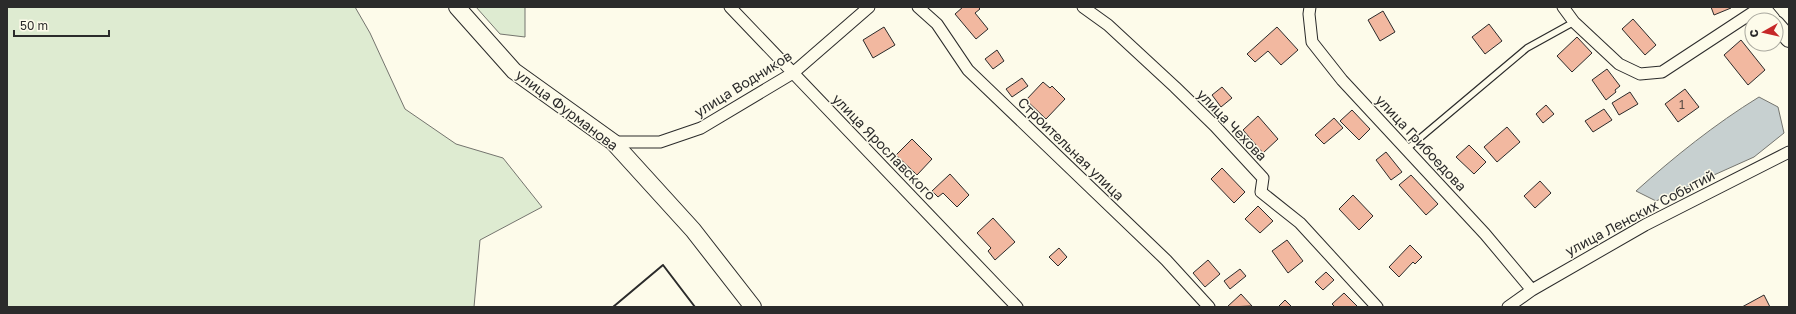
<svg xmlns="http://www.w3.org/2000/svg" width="1796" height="314" font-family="'Golos Text',sans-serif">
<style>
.green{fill:#deebd1;stroke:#74746e}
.water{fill:#c7d0d0;stroke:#74746e}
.building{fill:#f2b8a0;stroke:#2b2b2b}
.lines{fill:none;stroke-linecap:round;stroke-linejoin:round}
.service-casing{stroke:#2b2b2b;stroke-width:8}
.minor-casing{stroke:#2b2b2b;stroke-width:13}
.secondary-casing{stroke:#2b2b2b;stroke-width:18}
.service{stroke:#fdfbea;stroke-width:5.5}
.minor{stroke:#fdfbea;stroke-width:11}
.secondary{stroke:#fdfbea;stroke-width:16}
.wall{stroke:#2b2b2b;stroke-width:2}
.labels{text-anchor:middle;stroke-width:3;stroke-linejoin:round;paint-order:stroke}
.number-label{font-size:12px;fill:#5d4e48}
.street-label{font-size:14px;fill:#2b2b2b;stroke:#fdfbea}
</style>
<rect width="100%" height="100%" fill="#fdfbea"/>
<!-- green -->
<path class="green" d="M7,7H355L370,33L405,109L456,144L503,158L542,207L480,240L474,307H7Z
M476,7H525V37L500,34Z"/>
<!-- water -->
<path class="water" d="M1759,97L1778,107L1784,133L1754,157L1656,201L1636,191C1674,157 1715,124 1759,97Z"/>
<!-- building -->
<path class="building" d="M963,7H978L980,9L975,13L988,29L976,39L955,14Z
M1711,7H1730L1731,8L1714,15Z
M1383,11L1395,32L1380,41L1368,20Z
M1633,19L1656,45L1645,55L1622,29Z
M1489,24L1502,41L1485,54L1472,37Z
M884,27L895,45L873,58L863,40Z
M1277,27L1298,50L1281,65L1268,51L1255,62L1247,54Z
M1577,37L1592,53L1572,72L1557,56Z
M1741,40L1765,70L1748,85L1724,55Z
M997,50L1004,61L993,69L985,59Z
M1607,69L1620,86L1615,90L1616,92L1606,100L1592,80Z
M1022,78L1028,86L1012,97L1006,89Z
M1043,82L1050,88L1052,86L1065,99L1046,119L1026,100Z
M1222,87L1232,98L1221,107L1212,95Z
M1685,89L1699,107L1678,122L1665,104Z
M1630,92L1638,104L1619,115L1612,103Z
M1546,105L1554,114L1543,123L1536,114Z
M1604,109L1612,120L1593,132L1585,121Z
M1352,110L1370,129L1359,140L1340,121Z
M1258,116L1278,139L1263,153L1243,130Z
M1334,118L1343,128L1324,144L1315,135Z
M1507,127L1520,142L1497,162L1484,147Z
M912,139L932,159L917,175L896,155Z
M1469,145L1486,162L1474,174L1456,157Z
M1386,152L1402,172L1391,180L1376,160Z
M1222,168L1245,192L1234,203L1211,179Z
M950,174L969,195L957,207L943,193L938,197L932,191Z
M1411,175L1438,204L1426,215L1399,185Z
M1540,181L1551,193L1535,208L1524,196Z
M1353,195L1373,216L1359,230L1339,209Z
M1258,206L1273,221L1260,233L1245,219Z
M993,218L1015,242L995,260L988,251L991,248L977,233Z
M1287,240L1303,261L1288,273L1272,251Z
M1410,245L1422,257L1415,264L1413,262L1399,277L1389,267Z
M1059,248L1067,257L1058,266L1049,257Z
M1208,260L1220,274L1205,287L1193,273Z
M1240,269L1246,276L1230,289L1224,281Z
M1326,272L1334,280L1323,290L1315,282Z
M1344,293L1357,306L1356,307H1335L1332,304Z
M1241,294L1252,306L1227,307Z
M1764,295L1770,307H1742Z
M1285,300L1292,307H1278Z"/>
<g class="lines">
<!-- service casing -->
<g class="service-casing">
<path id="service" d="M1407,149L1527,48L1574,22"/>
</g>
<!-- minor casing -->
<g class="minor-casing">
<path id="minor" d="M730,7L1017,307
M918,7L937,24L968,70L1166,260L1209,307
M1083,7L1108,25L1175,87L1215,126L1263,178L1261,192L1300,223L1377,307
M1310,7L1309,14L1312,42L1342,80L1485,234L1532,290
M1563,7L1574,22L1619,64L1640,74L1662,72L1761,7
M613,142H660L701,128L793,73L869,7
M1508,307L1532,290L1645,225L1789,152"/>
</g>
<!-- secondary casing -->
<g class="secondary-casing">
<path id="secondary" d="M457,7L514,71L613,142L693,230L753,307
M1761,7L1772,20
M1776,24L1789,39"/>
</g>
<!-- service -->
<use href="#service" class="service"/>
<!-- minor -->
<use href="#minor" class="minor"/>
<!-- secondary -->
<use href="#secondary" class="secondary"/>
<!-- wall -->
<path class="wall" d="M613,307L663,265L695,307"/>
</g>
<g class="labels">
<!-- number labels -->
<g class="number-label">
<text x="1682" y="109">1</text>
</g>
<!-- street labels -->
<g class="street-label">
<text transform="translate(743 84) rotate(-32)" y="5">улица Водников</text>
<text transform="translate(567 110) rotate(37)" y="5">улица Фурманова</text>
<text transform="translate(1232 125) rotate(46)" y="5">улица Чехова</text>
<text transform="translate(1421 143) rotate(47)" y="5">улица Грибоедова</text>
<text transform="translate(884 147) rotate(46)" y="5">улица Ярославского</text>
<text transform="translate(1071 149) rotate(44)" y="5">Строительная улица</text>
<text transform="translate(1640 213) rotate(-28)" y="5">улица Ленских Событий</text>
</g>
</g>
<!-- border -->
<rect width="1796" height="314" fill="none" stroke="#2b2b2b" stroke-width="16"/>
<!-- north arrow -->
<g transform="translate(1764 32) rotate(262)"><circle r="19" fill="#fdfbea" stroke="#a9a89e"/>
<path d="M0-3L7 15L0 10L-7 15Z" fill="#c62828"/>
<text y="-6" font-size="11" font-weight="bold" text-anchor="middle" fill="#2b2b2b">С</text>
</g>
<!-- scale -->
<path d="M14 30v6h95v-6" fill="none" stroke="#2b2b2b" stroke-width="2"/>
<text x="20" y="30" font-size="12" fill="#2b2b2b" stroke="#fdfbea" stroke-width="3" paint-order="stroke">50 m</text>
</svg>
